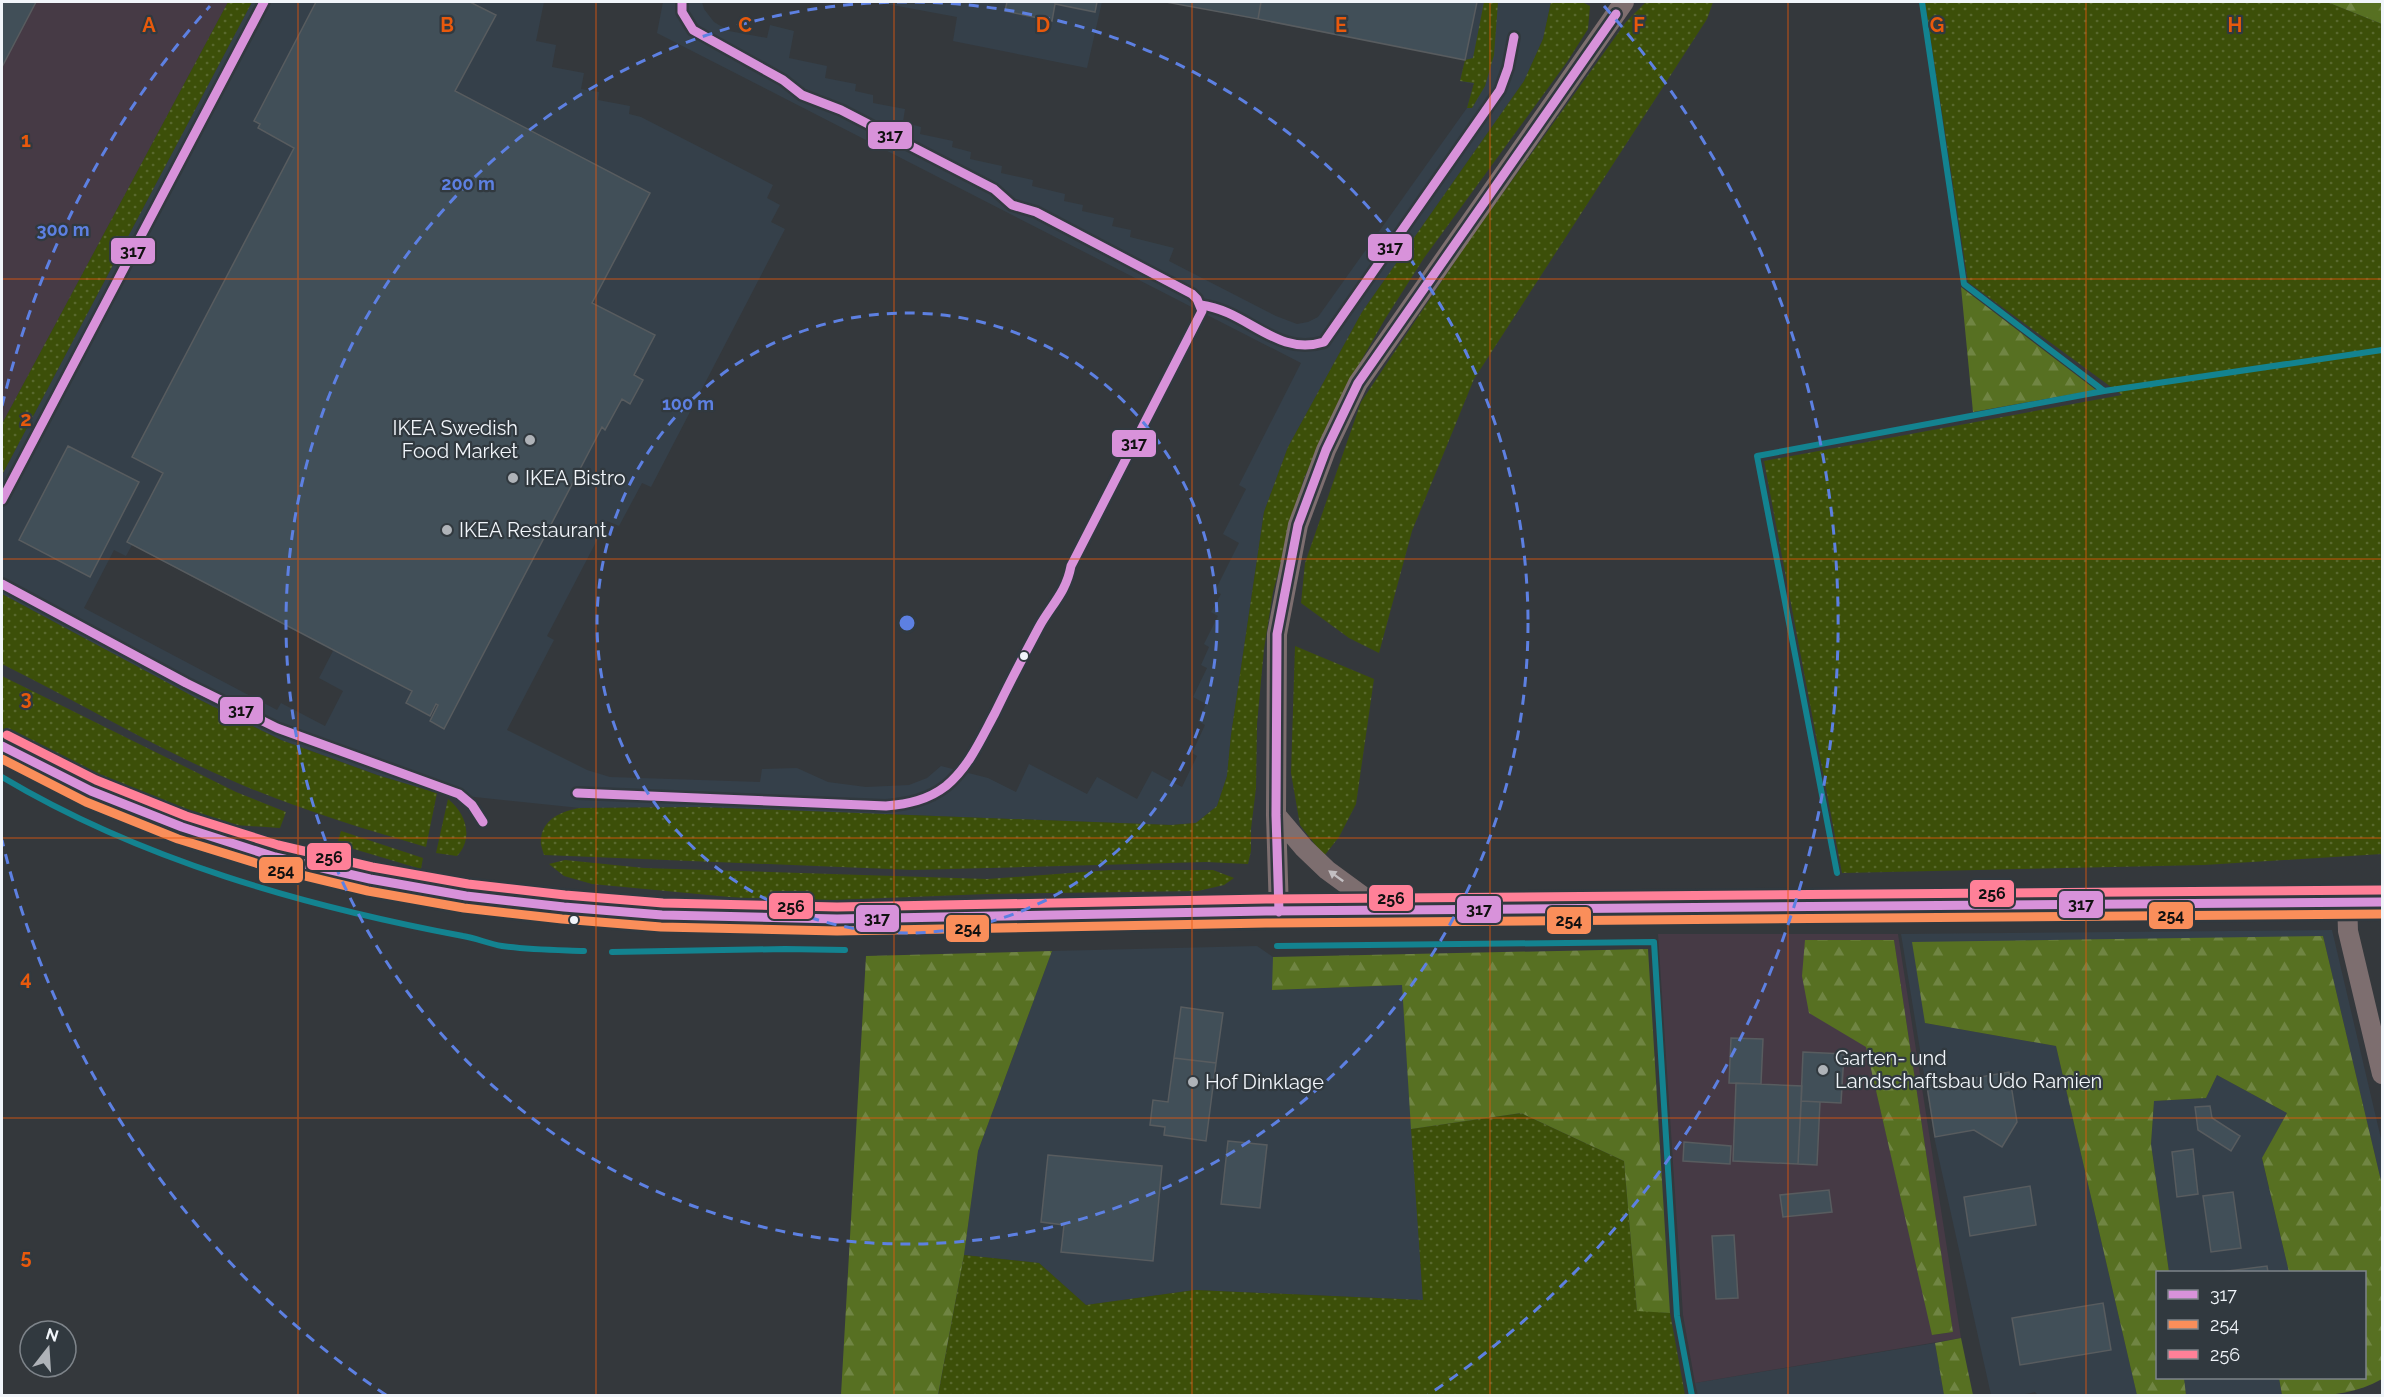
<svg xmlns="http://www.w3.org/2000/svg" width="2384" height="1397" font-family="Raleway,sans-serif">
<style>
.built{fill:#35404a;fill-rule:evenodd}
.industrial{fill:#463a45;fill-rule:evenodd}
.grass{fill:url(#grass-dots)}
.forest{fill:url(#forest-firs)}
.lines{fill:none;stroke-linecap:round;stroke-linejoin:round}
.stream{stroke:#138390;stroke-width:6}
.building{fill:#414f58;stroke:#585c5f;stroke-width:1.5}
.street{stroke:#7d6e6f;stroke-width:20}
.secondary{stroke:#807072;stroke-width:28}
.bus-1-casing{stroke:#31393f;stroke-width:14}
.bus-2-casing{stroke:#31393f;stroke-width:14}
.bus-3-casing{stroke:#31393f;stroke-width:14}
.bus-1{stroke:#d892da;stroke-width:9}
.bus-2{stroke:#fa8e5a;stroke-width:9}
.bus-3{stroke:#ff8098;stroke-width:9}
.oneway{fill:#c3bfc2}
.grid{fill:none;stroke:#e8590c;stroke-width:1.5;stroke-opacity:0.55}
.ring{fill:none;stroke:#5d80e2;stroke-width:3;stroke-dasharray:10 8}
.poi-dot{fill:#afb3b8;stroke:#31393f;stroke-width:2}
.bus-dot{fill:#f1f5fa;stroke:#31393f;stroke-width:2}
.labels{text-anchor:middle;stroke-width:4.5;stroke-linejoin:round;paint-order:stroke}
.poi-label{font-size:20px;fill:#f1f5fa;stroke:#31393f;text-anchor:start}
.grid-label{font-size:20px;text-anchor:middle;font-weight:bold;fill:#e8590c;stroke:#31393f;stroke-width:4.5;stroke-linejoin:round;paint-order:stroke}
.centre{fill:#5d80e2;stroke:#31393f;stroke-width:3}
.ring-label{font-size:18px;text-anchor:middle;font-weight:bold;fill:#5d80e2;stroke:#31393f;stroke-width:4.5;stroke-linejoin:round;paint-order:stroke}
.line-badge{stroke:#31393f;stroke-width:2}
.pale-badge-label{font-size:16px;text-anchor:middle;font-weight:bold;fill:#111}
</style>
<defs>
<pattern id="grass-dots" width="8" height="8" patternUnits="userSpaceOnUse" patternTransform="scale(1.5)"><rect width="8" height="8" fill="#3c4f09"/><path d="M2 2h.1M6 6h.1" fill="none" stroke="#59692e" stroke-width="1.8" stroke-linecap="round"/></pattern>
<pattern id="forest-firs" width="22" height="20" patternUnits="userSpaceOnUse" patternTransform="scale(1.5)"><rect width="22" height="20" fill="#577022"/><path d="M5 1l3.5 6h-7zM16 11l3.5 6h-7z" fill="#708543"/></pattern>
</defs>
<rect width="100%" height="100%" fill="#34383c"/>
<!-- built -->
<path class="built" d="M252,2H544L536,41L556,45L552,67L584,73L581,89L599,92L598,100L630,106L629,114L641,117L773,185L767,198L780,205L771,222L785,229L651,487L642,483L619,526L607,521L547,636L554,640L507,730L587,770L610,777L760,782L762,769L797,768L828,782L866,787L909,785L927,778L941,766L988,778L1016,792L1029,764L1087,794L1097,777L1137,799L1152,771L1182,787L1197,756L1192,753L1205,725L1198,721L1206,704L1193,697L1207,668L1201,665L1209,647L1204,644L1218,616L1211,612L1221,594L1215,591L1239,543L1223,534L1246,489L1239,485L1301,363L657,33L663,2H702L704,9L714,22L729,31L767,38L770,25L794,31L789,58L827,66L825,78L856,84L855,91L873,95V103L905,109L903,122L921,127L920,134L953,141L952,147L971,152L970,159L1002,166L1001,173L1033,180L1032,186L1065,194L1064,201L1083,205L1082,211L1114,218L1112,226L1131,230L1130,237L1174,248L1169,261L1276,316L1297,324L1308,322L1318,317L1467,108L1474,84L1460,81L1465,60L1166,2H1551L1543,39L1524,81L1362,312L1288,447L1264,512L1231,735L1227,776L1217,806L1196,823L1171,825L700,807L580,808L437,793L377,775L281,740L196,698L2,594V475ZM132,545L333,651L319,678L343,691L325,726L281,703L277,710L84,608L114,550L126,556Z
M876,2H1102L1087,68L953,41L957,17Z
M2332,930L2382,1143V1185L2323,936L1925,1023L2056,1046L2137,1395L2039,1396L2035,1392L2021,1395H1991L1935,1141L1901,934Z
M1257,946L1273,957V990L1402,985L1423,1300L1195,1290L1086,1305L1039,1263L964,1255L978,1151L1052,951Z
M2217,1075L2287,1113L2262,1159L2289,1272H2169L2151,1144L2154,1101L2206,1098Z
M1935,1343L1944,1395H1698L1695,1383Z
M2184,1378H2279L2282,1395H2186Z"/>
<!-- industrial -->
<path class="industrial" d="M2,2H228L2,424Z
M1658,934H1898L1961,1338L1695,1383L1683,1315ZM1894,940L1953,1332L1933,1335L1866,1047Z"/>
<!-- grass -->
<path class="grass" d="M228,2H252L2,475V424Z
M1484,2H1498L1494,55L1485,86L1472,108H1467L1474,83L1460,81L1465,60L1473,58Z
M1551,2H1582L1590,6L1588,29L1567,62L1424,258L1385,319L1350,380L1304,478L1273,592L1264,649L1257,724L1256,788L1251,829V851L1248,864L1206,862L913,870L544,855C543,851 540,844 541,840C542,819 562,811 580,808L700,807L1171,825L1196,823L1217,806L1227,776L1231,735L1264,512L1288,447L1362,312L1524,81L1543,39Z
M1646,2H1713L1707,19L1474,379L1412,531L1379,653L1349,638L1301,603L1305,563L1361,402L1470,239L1626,22Z
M1925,2H2327L2382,24V854L2204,865L1842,873L1764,461L2122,395L1968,282Z
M2,594L196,698L281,740L377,775L437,793L426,847C360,828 295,808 233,781C153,747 79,702 2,664Z
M1295,646L1374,679L1356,804L1339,837L1324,856L1300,825L1291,773Z
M2,676L236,792L286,812L280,828L235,825L208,819L149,798L89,775L2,729Z
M448,799C466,813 474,838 457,856L436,853Z
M341,831L423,858L421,869L337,844Z
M565,860L644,868L987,879L1111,870H1213L1234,878L1224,885L1198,891L987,894L783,902L592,884L564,876L549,864Z
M1521,1113L1624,1161L1637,1310L1670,1313L1685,1395L938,1396L964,1255L1039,1263L1086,1305L1195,1290L1423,1300L1411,1129Z"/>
<!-- forest -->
<path class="forest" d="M2327,2H2382V24Z
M1961,287L2096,390L1973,412Z
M2323,936L2382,1185V1379C2350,1397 2319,1396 2282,1395L2279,1378H2364V1272H2289L2262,1158L2287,1113L2217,1075L2206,1098L2154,1101L2151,1144L2169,1272H2158V1378H2184L2186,1395H2137L2056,1046L1925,1023L1912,942Z
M1805,940H1894L1953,1332L1932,1335L1866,1047L1809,1013L1802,976Z
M1648,949L1670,1313L1637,1311L1624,1161L1521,1113L1411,1129L1402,985L1272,990L1273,957Z
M1052,951L978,1151L964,1255L938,1395H841L866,956Z
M1961,1338L1973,1395H1944L1935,1343Z"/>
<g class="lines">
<!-- stream -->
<path class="stream" d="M1922,2L1964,284L2104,391L2382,350
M2,777C141,860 304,906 463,936C476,938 489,944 502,946C529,950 557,950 584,951
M1837,873L1757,456L2104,391
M1277,946L1654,942L1677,1316L1692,1396
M612,952L785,949L845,950"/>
</g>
<!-- building -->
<path class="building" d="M2,2H36L2,67Z
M316,2H470L496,15L455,91L650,193L592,303L655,335L634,375L643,380L630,404L622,399L605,430L602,427L444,729L430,721L438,705L436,704L430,716L406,703L412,691L127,542L163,473L132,457L294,148L258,128L260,124L254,121Z
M1007,2H1097L1095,12L1055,4L1052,21L1005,11Z
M1166,2H1261L1258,19Z
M1261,2H1477L1465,60L1258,19Z
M68,446L139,482L90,577L19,540Z
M1181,1007L1223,1013L1216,1063L1174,1058Z
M1731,1038L1763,1039L1761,1084L1729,1083Z
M1803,1052L1844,1054L1841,1103L1801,1101Z
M1174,1058L1216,1063L1206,1141L1164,1135L1165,1127L1150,1125L1153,1100L1168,1102Z
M2009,1072L2017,1122L2002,1147L1974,1130L1935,1137L1927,1086Z
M1736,1083L1802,1086L1798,1164L1733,1161Z
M1801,1101L1820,1102L1817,1165L1798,1164Z
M2210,1106L2212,1118L2240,1136L2231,1151L2198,1130L2195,1107Z
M1228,1141L1267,1145L1260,1208L1221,1204Z
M1684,1142L1731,1146L1730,1164L1683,1161Z
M2193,1149L2198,1194L2177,1197L2172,1152Z
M1048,1155L1162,1166L1153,1261L1061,1252L1064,1225L1041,1222Z
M2030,1186L2036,1225L1970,1236L1964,1197Z
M1829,1190L1832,1212L1783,1217L1780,1195Z
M2233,1192L2241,1248L2211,1252L2203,1196Z
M1734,1235L1738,1298L1716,1299L1712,1236Z
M2267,1266L2268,1272H2220Z
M2103,1303L2111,1350L2020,1365L2012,1318Z"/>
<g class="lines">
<!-- street -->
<path class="street" d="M1276,815L1304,848L1327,870L1383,911
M2347,901L2348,931L2382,1074
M1279,912L1276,815L1277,634L1298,525L1326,450L1358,383L1624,2"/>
<!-- secondary -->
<path class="secondary" d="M2,746C235,877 497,913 761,918C828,920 896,917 964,916C1079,914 1194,912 1309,911C1655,908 2001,908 2347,901L2382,902"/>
<!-- bus-1 casing -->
<g class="bus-1-casing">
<path id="bus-1" d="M1201,305C1248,311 1276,357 1324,342L1500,90L1508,68L1514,37
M2,500L264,2
M2,584L186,683L277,728L459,794L472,805L483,822
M2,746L91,791L182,827L275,857L370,879L466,896L564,907L662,915L837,919L1266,911L2382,902
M577,793L886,806C908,804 928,800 946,786C969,767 981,739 995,713C1009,684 1024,655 1039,627C1051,605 1066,593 1071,566L1202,311L1197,299L1192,294L1036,212L1012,205L994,189L841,110L802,95L783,80L693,30L682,12V2
M1279,912L1276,815L1277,634L1298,525L1326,450L1358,383L1616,14"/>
</g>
<!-- bus-2 casing -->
<g class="bus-2-casing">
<path id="bus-2" d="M2,759L86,802L178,839L272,868L368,891L464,908L562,919L661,927L837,931L1266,923L2382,914"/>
</g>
<!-- bus-3 casing -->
<g class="bus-3-casing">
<path id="bus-3" d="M7,735L96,780L186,816L278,845L372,867L468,884L565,895L663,903L837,907L1266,899L2382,890"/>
</g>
<!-- bus-1 -->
<use href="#bus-1" class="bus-1"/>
<!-- bus-2 -->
<use href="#bus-2" class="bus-2"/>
<!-- bus-3 -->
<use href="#bus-3" class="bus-3"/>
</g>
<!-- one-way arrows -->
<defs><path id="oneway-solid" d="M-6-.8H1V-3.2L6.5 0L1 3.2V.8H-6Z" transform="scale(1.5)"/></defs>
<use class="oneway" href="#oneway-solid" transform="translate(1336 876) rotate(-144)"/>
<!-- grid -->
<path class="grid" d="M298,2V1396M596,2V1396M894,2V1396M1192,2V1396M1490,2V1396M1788,2V1396M2086,2V1396M2,279H2382M2,559H2382M2,838H2382M2,1118H2382"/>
<!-- distance rings -->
<g class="ring">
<circle cx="907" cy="623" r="310"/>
<circle cx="907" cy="623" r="621"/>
<path d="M386 1395A931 931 0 0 1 2 840M2 406A931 931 0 0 1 210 6M1604 6A931 931 0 0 1 1428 1395"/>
</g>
<!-- markers -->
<g class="poi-dot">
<circle cx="530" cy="440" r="6"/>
<circle cx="513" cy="478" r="6"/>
<circle cx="447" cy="530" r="6"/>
<circle cx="1823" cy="1070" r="6"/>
<circle cx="1193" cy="1082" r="6"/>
</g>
<g class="bus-dot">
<circle cx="1024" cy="656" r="5"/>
<circle cx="574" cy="920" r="5"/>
</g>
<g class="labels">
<!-- poi labels -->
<g class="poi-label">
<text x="518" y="435" text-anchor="end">IKEA Swedish<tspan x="518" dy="23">Food Market</tspan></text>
<text x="525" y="485">IKEA Bistro</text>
<text x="459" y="537">IKEA Restaurant</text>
<text x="1835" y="1065">Garten- und<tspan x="1835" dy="23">Landschaftsbau Udo Ramien</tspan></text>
<text x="1205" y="1089">Hof Dinklage</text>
</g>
</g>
<g class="grid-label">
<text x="149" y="32">A</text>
<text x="447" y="32">B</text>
<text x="745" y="32">C</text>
<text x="1043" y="32">D</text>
<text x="1341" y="32">E</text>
<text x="1639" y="32">F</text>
<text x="1937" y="32">G</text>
<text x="2235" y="32">H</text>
<text x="26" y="147">1</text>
<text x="26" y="426">2</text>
<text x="26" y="705">3</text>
<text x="26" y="985">4</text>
<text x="26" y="1264">5</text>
</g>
<circle cx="907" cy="623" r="9" class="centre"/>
<g class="ring-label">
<text x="468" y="190">200 m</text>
<text x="63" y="236">300 m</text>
<text x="688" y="410">100 m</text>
</g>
<g class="line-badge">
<rect x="867" y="121" width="46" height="29" rx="6" fill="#d892da"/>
<rect x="1367" y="233" width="46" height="29" rx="6" fill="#d892da"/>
<rect x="110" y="237" width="46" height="28" rx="6" fill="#d892da"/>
<rect x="1111" y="429" width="46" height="29" rx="6" fill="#d892da"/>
<rect x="219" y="696" width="45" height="29" rx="6" fill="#d892da"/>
<rect x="306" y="842" width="46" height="29" rx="6" fill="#ff8098"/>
<rect x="258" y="856" width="46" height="28" rx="6" fill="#fa8e5a"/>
<rect x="1969" y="879" width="46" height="29" rx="6" fill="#ff8098"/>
<rect x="1368" y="884" width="46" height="28" rx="6" fill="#ff8098"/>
<rect x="2058" y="890" width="46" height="29" rx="6" fill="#d892da"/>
<rect x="768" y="892" width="46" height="28" rx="6" fill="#ff8098"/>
<rect x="1456" y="895" width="46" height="29" rx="6" fill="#d892da"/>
<rect x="2148" y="901" width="46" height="29" rx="6" fill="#fa8e5a"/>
<rect x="855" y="904" width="45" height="29" rx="6" fill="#d892da"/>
<rect x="1546" y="906" width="46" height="29" rx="6" fill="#fa8e5a"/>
<rect x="945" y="914" width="45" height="29" rx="6" fill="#fa8e5a"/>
</g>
<g class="pale-badge-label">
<text x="890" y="141">317</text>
<text x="1390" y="253">317</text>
<text x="133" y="257">317</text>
<text x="1134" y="449">317</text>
<text x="241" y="716">317</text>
<text x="329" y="863">256</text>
<text x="281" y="876">254</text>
<text x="1992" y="899">256</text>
<text x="1391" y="904">256</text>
<text x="2081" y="910">317</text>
<text x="791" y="912">256</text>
<text x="1479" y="915">317</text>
<text x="2171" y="921">254</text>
<text x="877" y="924">317</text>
<text x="1569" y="926">254</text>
<text x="968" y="934">254</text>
</g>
<!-- border -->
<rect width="2384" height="1397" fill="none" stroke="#f1f5fa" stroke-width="6"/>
<!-- legend -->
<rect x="2156" y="1271" width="210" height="108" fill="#31393f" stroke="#7e848a" stroke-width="1.5"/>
<rect x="2168" y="1290" width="30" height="9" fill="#d892da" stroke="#7e848a" stroke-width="1.5"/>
<text x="2210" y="1301" font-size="18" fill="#f1f5fa">317</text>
<rect x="2168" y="1320" width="30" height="9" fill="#fa8e5a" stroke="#7e848a" stroke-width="1.5"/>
<text x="2210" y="1331" font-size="18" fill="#f1f5fa">254</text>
<rect x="2168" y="1350" width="30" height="9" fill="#ff8098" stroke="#7e848a" stroke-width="1.5"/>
<text x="2210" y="1361" font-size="18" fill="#f1f5fa">256</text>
<!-- north arrow -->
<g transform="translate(48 1349) rotate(17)"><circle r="28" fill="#31393f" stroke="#7e848a" stroke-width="1.5"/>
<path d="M0-4.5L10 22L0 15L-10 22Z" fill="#afb3b8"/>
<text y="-9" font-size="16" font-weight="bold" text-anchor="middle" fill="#f1f5fa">N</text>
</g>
</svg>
